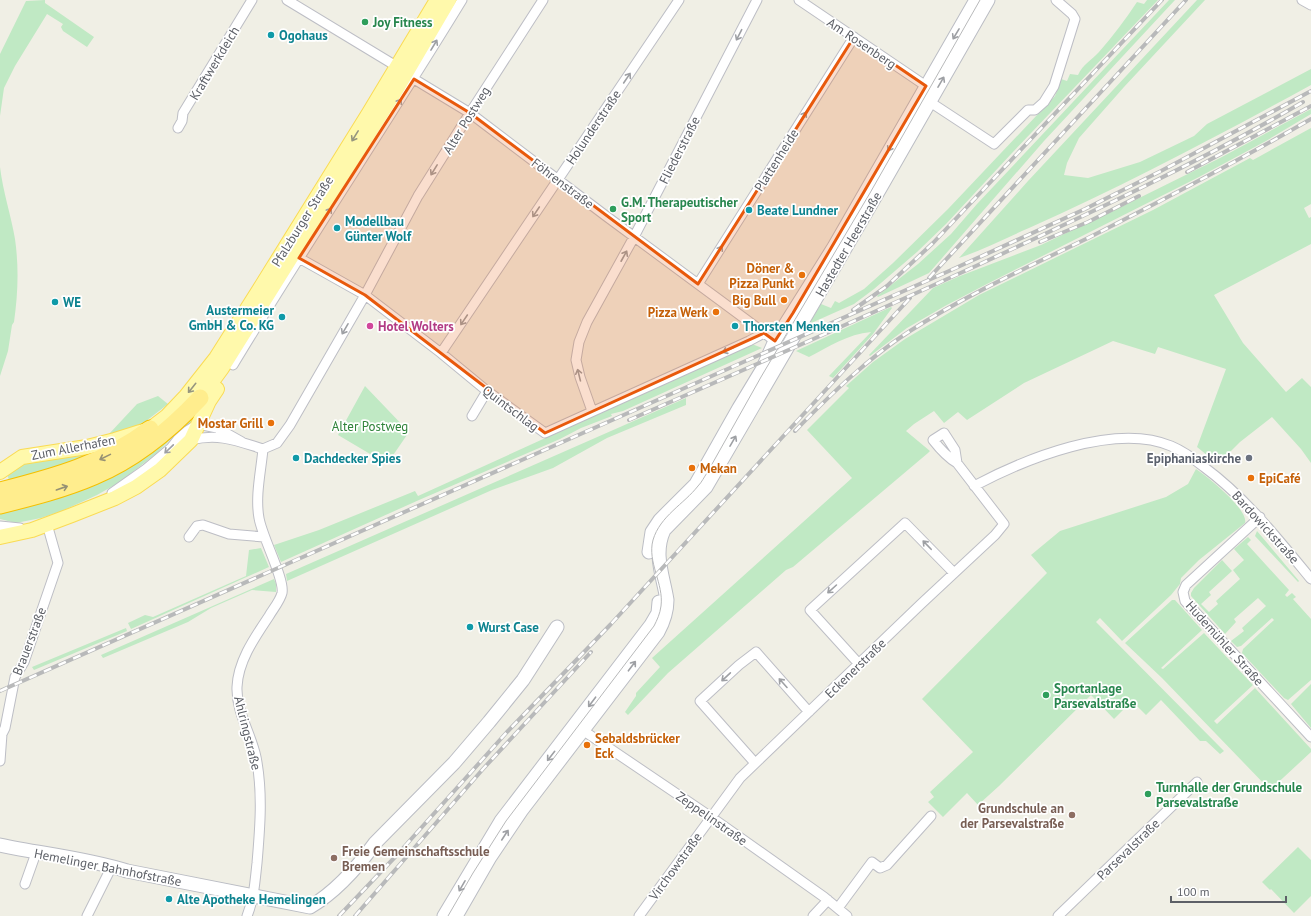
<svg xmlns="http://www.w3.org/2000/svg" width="1311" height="916" font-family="'PT Sans',sans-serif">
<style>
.green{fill:#c0e9c4}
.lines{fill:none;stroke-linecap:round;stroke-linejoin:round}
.street-casing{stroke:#bdbec5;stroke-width:11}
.secondary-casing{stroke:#bbbdc4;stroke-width:15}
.primary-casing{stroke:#fadb54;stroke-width:16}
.highway-casing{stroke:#f5c000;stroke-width:19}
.street{stroke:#fff;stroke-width:9}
.secondary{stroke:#fff;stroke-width:13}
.primary{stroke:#fff9ab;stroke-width:14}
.highway{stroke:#ffed8d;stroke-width:17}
.tram{stroke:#b8b9ba;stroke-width:1}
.rail-casing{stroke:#b8b9ba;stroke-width:4}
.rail{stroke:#fff;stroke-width:2.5;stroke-dasharray:8;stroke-linecap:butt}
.oneway{stroke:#9ea0a4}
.oneway2{stroke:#96967f}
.oneway3{stroke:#969174}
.marked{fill:#e8590c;fill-opacity:0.2;stroke:#e8590c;stroke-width:3;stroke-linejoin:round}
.leisure-dot{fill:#2e9e5b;stroke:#fff;stroke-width:1.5}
.culture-dot{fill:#0f9aa8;stroke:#fff;stroke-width:1.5}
.food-dot{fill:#e8710a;stroke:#fff;stroke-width:1.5}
.hotel-dot{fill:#d1479c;stroke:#fff;stroke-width:1.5}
.worship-dot{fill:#6b7280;stroke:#fff;stroke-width:1.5}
.education-dot{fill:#8d6e63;stroke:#fff;stroke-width:1.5}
.labels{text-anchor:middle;stroke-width:3.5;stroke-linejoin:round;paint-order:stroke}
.leisure-label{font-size:13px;font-weight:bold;fill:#27864d;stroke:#fff;text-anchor:start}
.culture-label{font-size:13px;font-weight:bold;fill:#0d838f;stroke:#fff;text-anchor:start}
.street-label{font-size:13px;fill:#5d6067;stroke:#fff}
.food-label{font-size:13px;font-weight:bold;fill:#c56008;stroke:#fff;text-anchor:end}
.hotel-label{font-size:13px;font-weight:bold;fill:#b23c85;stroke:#fff;text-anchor:start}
.park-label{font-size:13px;fill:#2f833a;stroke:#fff}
.worship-label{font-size:13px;font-weight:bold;fill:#5b616d;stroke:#fff;text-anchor:end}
.education-label{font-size:13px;font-weight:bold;fill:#785e54;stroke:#fff;text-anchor:end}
</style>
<rect width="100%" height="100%" fill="#f0efe5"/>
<!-- green -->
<path class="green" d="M45,0V3L94,37L87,47L63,31L61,27L63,24L47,14L15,66L4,88L0,116V54L26,1Z
M1147,0H1158L1012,153L946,224L917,252L874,289L854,304L809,324L821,304L831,308L835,301L839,303L864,289L893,263L948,209L1055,96L1061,79L1067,81L1070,74L1078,75C1083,64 1091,61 1099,52C1113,36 1125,20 1137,2L1144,4Z
M1169,0H1175L1044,141L929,273L878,297L877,296L918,264L951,234L977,204Z
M1197,0H1205L1124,87L1079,138L1067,163L1064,175L1088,178L1140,162L1194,136L1207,124L1311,69V85C1218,136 1125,185 1029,228C1006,238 983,250 959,258L1028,181Z
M1311,109V114L1266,141L1199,177L985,285L945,306L907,328L870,356L869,355L933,288L960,276L1041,245L1121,207L1220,158Z
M1311,128V204L1304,208L1309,218L1311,217V244L1214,295L1243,343L1286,392L1302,378L1311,387V463L1301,449L1272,417L1240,442L1218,464L1197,447L1226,369L1158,347L1155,354L1113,341L1024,383L967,420L958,412L944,423L934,411L914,424L906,431L930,451L928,453L793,567L786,570L668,673L628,715L625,712L636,696V693L660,667L652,658L852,478L807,430L849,388L846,386L873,362L905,339L979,295L1153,210L1250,158L1253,160Z
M0,167C3,192 11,215 15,239C19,267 18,294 14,322L12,325L8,351L0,376Z
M891,307L892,308L873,334L833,378L829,376L871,332C848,334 828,347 809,357L796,351Z
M752,344L762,348L623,411L611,414L612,416L581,428L560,439L419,500L281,562L274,545L319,530L415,491L418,496Z
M365,386L409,432L387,464L338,435Z
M158,396L168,404L141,425L128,431L109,434L137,404Z
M205,397L191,424L180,430L157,453L120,482L97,495L62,511L41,518L16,523L0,519V514L28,507V503Z
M686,398V405L607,438L553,468L492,490L287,581L286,574Z
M117,442L93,457L9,480L7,474L24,461Z
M1196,469C1207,476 1249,510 1245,523L1199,560L1181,578L1180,584L1171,595L1122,641L1100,618L1096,622L1224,751L1220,754L1206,741H1200L1161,700L1146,715L1132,701L1114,719L1091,695L999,786L978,805L967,793L943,817L928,802L934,797L930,792L973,752L922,699L1047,573L1031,555L1060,531L1166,497L1188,484Z
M1257,531L1299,581L1298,582L1255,536Z
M1248,537L1251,540L1247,544L1289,590L1285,595L1287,597L1292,593L1296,597L1293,599L1311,619V680L1288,700L1284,698L1242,653L1243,649L1274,620L1272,618L1241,646L1237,647L1231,641L1244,631L1242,628L1266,606L1258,598L1234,619L1236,622L1225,634L1191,596V593L1194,588L1222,560L1232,571L1209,592L1211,595L1201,604L1209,612L1218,604L1216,601L1240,579L1233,570L1244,560L1234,549Z
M261,548L269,567L131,629L128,623L145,615L153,617L246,576L249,550Z
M274,579L276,584V592L252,590L211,608L188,622L103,658L101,655Z
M1172,600H1175L1202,630L1161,668L1163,669L1204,633L1253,685L1214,721L1217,724L1255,688L1311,749V752L1270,790L1162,678L1125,643Z
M126,628L127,631L34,670L32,667Z
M1311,684V728L1291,704Z
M1298,847L1311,860V896L1294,913L1271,889L1270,890L1262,882Z"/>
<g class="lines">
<!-- street casing -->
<g class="street-casing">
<path id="street" d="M287,0L401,69
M799,0L926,86
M1302,0L1311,5
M414,79L470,113L606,216L779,344
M930,102L994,144L1028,110H1035L1044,102L1054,86L1075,19L1072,14L1056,0
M178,128L182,121L183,113L252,0
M299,258L365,295L441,353L487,391L545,433L749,341L764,333
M698,284L854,37
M441,353L679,0
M233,365C307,242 387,123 462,0
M592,411L580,377L576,360L579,342L587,322L634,237L757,0
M472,416L487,391
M191,440C219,433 237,441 263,449
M263,449L277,443L290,425L365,295L418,196L470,113L543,0
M974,486C1025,459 1115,422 1171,446C1183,451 1194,459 1204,467C1246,498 1278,539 1311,579
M112,493L146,469L171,448L178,439L187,431L198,424L217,428L242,442
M1260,517L1186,585L1183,592L1185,601L1311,737
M0,526L20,528
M189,537L197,526L203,525L229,534L264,537
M859,664L810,610L905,523L954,573
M578,727L711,817L824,897L847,916
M0,761L2,734L5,728L15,677L24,662L58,563L47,524H43
M755,763L700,701L739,665L756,652L809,712
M25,884L36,853
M838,908L872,862L880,868L887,865L931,816
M87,916L112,866
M247,916C254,899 255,881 257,863C260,828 263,792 256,757C251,733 236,712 237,687C238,661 255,637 269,616C273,609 280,601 282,593C285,579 262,537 259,518C255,496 261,471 263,449
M639,916L740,778L921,604L995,535L1004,524L957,463C947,457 940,449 933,440L944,433L955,450L957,463
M813,916L828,900
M1058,916L1197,782"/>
</g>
<!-- secondary casing -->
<g class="secondary-casing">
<path id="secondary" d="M649,552L652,532L660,520L696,484L739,408L762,370L775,341L834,247L976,0
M0,845C42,854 86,858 127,871L310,907C337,891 357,868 375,843L454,763L489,722L523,680L557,627
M444,916L501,821L651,625L658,613L659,602
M456,916L490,857L521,811L658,632C664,621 667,612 667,600C663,575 653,554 664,530L706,487L882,185L988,0"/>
</g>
<!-- primary casing -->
<g class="primary-casing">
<path id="primary" d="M200,398L222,368L292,256L398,87L449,0
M0,472L22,457L87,447L115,440L150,429L167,416L186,396L216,358L259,290L369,113L437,0
M0,537L32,530L72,515L115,498L136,487L160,470L191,440L209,401L217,389"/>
</g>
<!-- highway casing -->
<g class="highway-casing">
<path id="highway" d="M0,491C55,477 103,464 150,429
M0,505C32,497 64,489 94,476C135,459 170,430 200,398"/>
</g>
<!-- street -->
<use href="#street" class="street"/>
<!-- secondary -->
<use href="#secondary" class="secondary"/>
<!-- primary -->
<use href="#primary" class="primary"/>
<!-- highway -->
<use href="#highway" class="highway"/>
<!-- tram -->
<path class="tram" d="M448,916L473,873L506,821L654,626C657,620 660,614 661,606C664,584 647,562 653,540C660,516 684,504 698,486C702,482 704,477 707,473L761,377L870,193L980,0"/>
<!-- rail casing -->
<g class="rail-casing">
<path id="rail" d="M1187,172L1311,106
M1040,242L1088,222L1139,196
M929,278L1186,0
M853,310L887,286L933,243L1162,0
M629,420C746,369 862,318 978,265C1088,214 1198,163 1303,102
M795,431C830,395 868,358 910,331C966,295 1028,267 1088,238C1163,200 1238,161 1311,119
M0,691L949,271L1085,209L1161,171L1311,91
M339,916L396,856L507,732L611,624L910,298
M355,916L483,769L591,652"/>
</g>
<!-- rail -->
<use href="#rail" class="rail"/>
</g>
<!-- one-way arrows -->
<defs><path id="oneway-shaft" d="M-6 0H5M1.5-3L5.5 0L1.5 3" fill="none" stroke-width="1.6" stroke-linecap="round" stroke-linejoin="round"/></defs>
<g class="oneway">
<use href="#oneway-shaft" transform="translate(956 34) rotate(121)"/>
<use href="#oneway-shaft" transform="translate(739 35) rotate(117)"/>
<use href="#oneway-shaft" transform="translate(434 45) rotate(-59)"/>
<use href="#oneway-shaft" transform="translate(627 78) rotate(-56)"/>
<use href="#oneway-shaft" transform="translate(941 82) rotate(-60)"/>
<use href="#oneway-shaft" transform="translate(398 104) rotate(-57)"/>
<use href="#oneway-shaft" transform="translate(803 117) rotate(-58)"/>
<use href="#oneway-shaft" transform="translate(891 146) rotate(120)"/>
<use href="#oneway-shaft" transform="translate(434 170) rotate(122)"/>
<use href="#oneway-shaft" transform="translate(536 212) rotate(124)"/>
<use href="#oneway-shaft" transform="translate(328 213) rotate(-57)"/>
<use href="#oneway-shaft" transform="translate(719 251) rotate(-58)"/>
<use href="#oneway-shaft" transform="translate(624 256) rotate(-61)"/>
<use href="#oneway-shaft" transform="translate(464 320) rotate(124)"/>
<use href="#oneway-shaft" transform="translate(345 329) rotate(120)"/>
<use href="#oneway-shaft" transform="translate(728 350) rotate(156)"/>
<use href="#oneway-shaft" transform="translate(579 375) rotate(-104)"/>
<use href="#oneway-shaft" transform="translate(733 441) rotate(-60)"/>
<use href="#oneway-shaft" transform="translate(169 449) rotate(136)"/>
<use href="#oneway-shaft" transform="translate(927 545) rotate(-134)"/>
<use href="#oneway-shaft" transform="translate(832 589) rotate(138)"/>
<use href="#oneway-shaft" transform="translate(632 666) rotate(-53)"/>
<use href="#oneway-shaft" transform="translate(726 677) rotate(137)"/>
<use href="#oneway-shaft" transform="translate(783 683) rotate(-132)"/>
<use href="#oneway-shaft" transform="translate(592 702) rotate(127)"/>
<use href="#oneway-shaft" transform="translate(551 756) rotate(128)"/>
<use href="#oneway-shaft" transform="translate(505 835) rotate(-57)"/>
<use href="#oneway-shaft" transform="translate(462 886) rotate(120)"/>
</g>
<g class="oneway2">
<use href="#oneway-shaft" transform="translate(355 136) rotate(122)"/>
<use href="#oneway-shaft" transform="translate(192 388) rotate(129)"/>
</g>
<g class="oneway3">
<use href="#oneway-shaft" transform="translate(105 457) rotate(154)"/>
<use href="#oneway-shaft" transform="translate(62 488) rotate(-19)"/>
</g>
<!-- marked area -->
<path class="marked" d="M854,37L926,86L793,313L775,341L764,333L545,433L365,295L299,258L414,79L470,113L698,284Z"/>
<!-- markers -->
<g class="leisure-dot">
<circle cx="365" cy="22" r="4"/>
<circle cx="613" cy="209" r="4"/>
<circle cx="1046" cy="695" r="4"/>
<circle cx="1148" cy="794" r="4"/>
</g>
<g class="culture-dot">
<circle cx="271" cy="35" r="4"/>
<circle cx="749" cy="210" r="4"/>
<circle cx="337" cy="228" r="4"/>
<circle cx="55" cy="302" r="4"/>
<circle cx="282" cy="317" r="4"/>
<circle cx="735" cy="326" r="4"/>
<circle cx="296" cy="458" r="4"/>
<circle cx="470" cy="627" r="4"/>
<circle cx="169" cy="899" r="4"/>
</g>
<g class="food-dot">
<circle cx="802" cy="275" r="4"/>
<circle cx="784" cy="300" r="4"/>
<circle cx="716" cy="312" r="4"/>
<circle cx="271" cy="423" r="4"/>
<circle cx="692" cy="468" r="4"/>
<circle cx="1251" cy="478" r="4"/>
<circle cx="587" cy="745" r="4"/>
</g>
<circle class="hotel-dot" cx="370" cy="326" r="4"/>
<circle class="worship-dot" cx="1249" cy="458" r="4"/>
<g class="education-dot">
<circle cx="1072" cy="815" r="4"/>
<circle cx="334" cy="858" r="4"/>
</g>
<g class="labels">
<!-- leisure labels -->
<g class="leisure-label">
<text x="373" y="27">Joy Fitness</text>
<text x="621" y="207">G.M. Therapeutischer<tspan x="621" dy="15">Sport</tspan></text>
<text x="1054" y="693">Sportanlage<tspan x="1054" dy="15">Parsevalstraße</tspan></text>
<text x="1156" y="792">Turnhalle der Grundschule<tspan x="1156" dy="15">Parsevalstraße</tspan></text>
</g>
<!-- culture labels -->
<g class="culture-label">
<text x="279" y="40">Ogohaus</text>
<text x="757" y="215">Beate Lundner</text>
<text x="345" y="226">Modellbau<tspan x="345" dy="15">Günter Wolf</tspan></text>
<text x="63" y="307">WE</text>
<text x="274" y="315" text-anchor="end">Austermeier<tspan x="274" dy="15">GmbH &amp; Co. KG</tspan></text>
<text x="743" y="331">Thorsten Menken</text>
<text x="304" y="463">Dachdecker Spies</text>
<text x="478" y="632">Wurst Case</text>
<text x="177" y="904">Alte Apotheke Hemelingen</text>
</g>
<!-- street labels -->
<g class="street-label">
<text transform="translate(862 43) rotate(34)" y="5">Am Rosenberg</text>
<text transform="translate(214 63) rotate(-59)" y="5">Kraftwerkdeich</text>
<text transform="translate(466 120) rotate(-58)" y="5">Alter Postweg</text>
<text transform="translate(593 127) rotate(-56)" y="5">Holunderstraße</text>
<text transform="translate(679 150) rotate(-63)" y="5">Fliederstraße</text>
<text transform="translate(776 160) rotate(-58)" y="5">Plattenheide</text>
<text transform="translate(563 183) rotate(37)" y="5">Föhrenstraße</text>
<text transform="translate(302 221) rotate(-58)" y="5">Pfalzburger Straße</text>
<text transform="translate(848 244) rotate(-60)" y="5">Hastedter Heerstraße</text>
<text transform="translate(511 408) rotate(37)" y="5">Quintschlag</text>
<text transform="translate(73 447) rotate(-11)" y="5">Zum Allerhafen</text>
<text transform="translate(1266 527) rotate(48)" y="5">Bardowickstraße</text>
<text transform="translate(29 641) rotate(-69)" y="5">Brauerstraße</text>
<text transform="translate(1225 643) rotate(48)" y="5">Hudemühler Straße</text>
<text transform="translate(855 668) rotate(-44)" y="5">Eckenerstraße</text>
<text transform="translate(248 733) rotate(76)" y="5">Ahlringstraße</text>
<text transform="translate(712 818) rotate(35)" y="5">Zeppelinstraße</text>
<text transform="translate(1128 849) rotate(-44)" y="5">Parsevalstraße</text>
<text transform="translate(675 866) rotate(-54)" y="5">Virchowstraße</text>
<text transform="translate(108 867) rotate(11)" y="5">Hemelinger Bahnhofstraße</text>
</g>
<!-- food labels -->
<g class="food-label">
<text x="794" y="273">Döner &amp;<tspan x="794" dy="15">Pizza Punkt</tspan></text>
<text x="776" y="305">Big Bull</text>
<text x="708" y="317">Pizza Werk</text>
<text x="263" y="428">Mostar Grill</text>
<text x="700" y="473" text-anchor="start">Mekan</text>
<text x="1259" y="483" text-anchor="start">EpiCafé</text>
<text x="595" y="743" text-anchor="start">Sebaldsbrücker<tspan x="595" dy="15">Eck</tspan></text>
</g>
<!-- hotel labels -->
<g class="hotel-label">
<text x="378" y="331">Hotel Wolters</text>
</g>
<!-- park labels -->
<g class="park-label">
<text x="370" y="431">Alter Postweg</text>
</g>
<!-- worship labels -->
<g class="worship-label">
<text x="1241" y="463">Epiphaniaskirche</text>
</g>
<!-- education labels -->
<g class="education-label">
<text x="1064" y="813">Grundschule an<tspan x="1064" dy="15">der Parsevalstraße</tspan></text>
<text x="342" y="856" text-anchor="start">Freie Gemeinschaftsschule<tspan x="342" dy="15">Bremen</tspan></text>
</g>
</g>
<!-- scale -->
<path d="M1171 896v6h115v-6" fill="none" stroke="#5d6067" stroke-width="2"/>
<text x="1177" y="896" font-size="12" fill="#5d6067" stroke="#ffffff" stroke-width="3" paint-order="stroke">100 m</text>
</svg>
